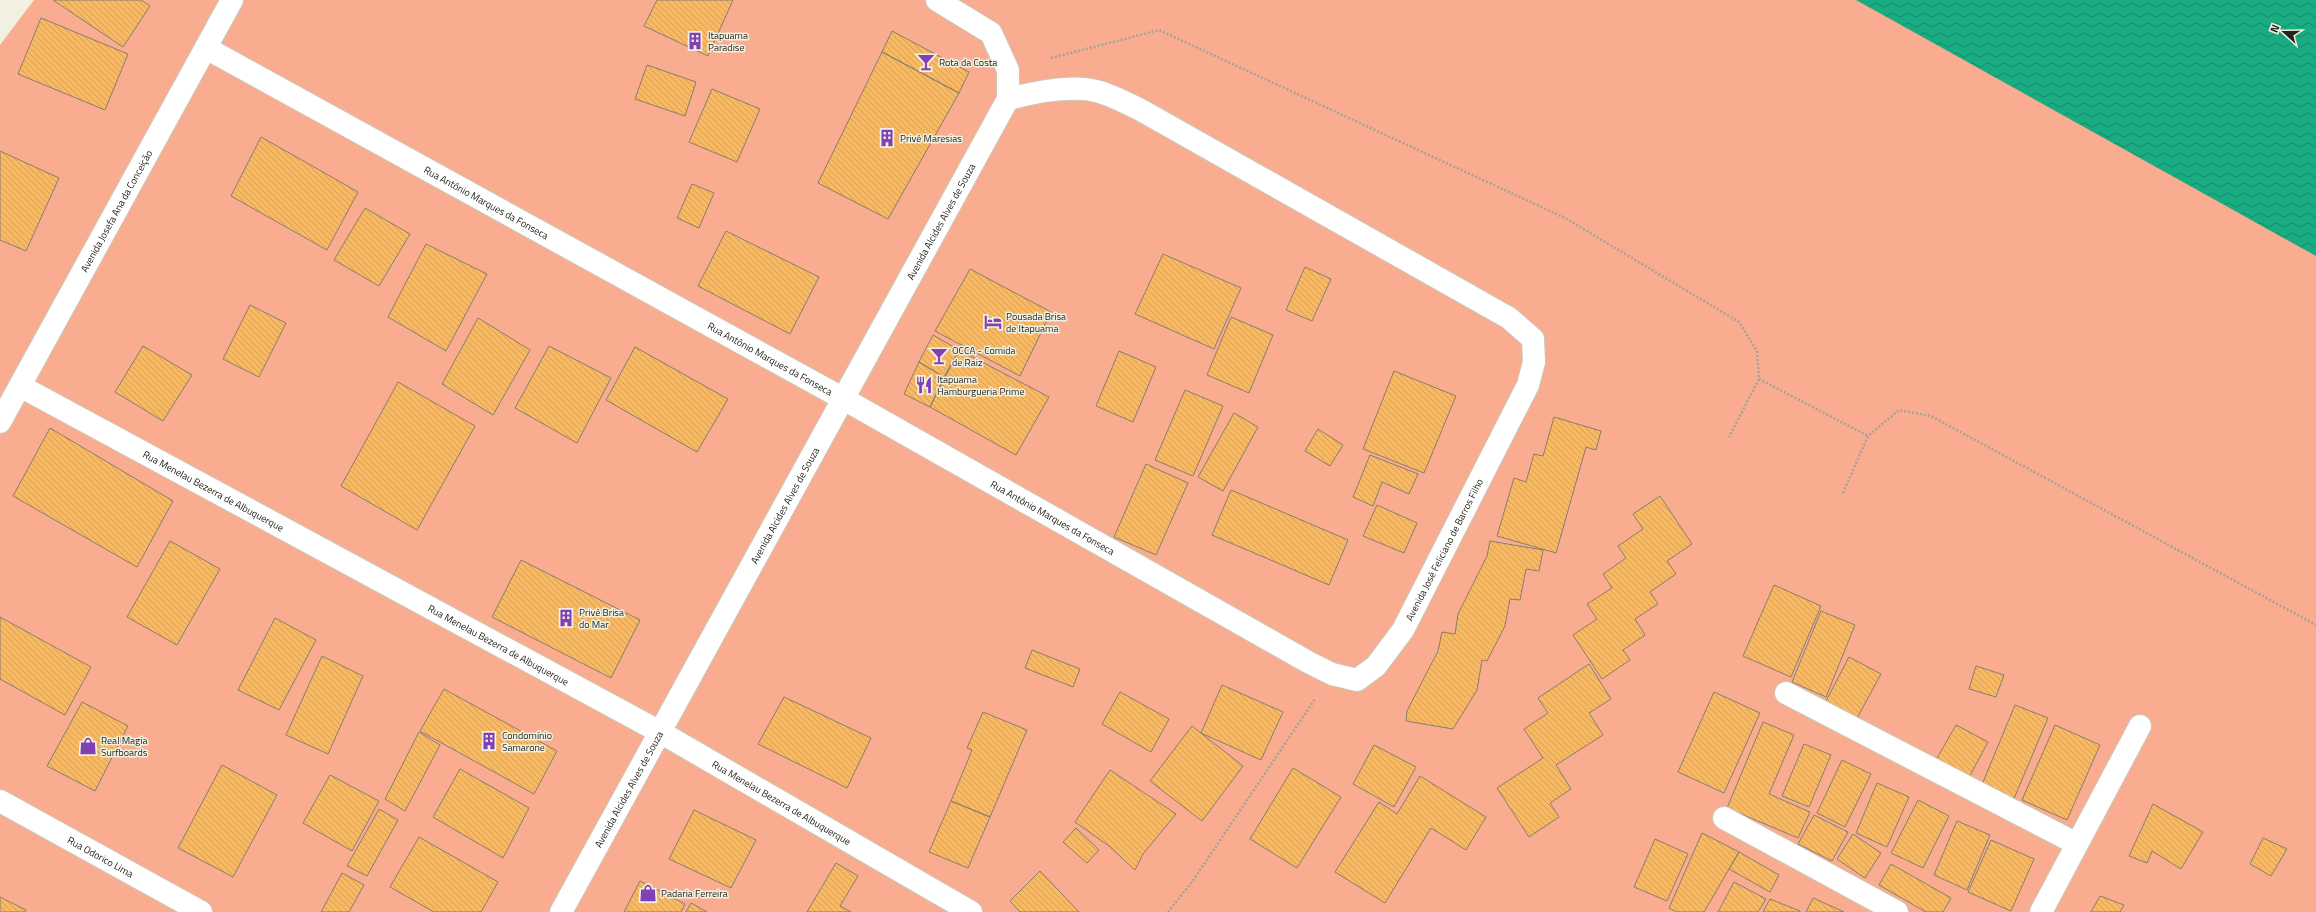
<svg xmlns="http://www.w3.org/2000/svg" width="2316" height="912" font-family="'Titillium Web',sans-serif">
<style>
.grass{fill:#f9ac90}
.water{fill:url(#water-waves)}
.building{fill:url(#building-back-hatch);stroke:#877d70}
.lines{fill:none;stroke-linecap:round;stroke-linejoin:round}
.minor-casing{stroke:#cac9b8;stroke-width:24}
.path{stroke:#a4a397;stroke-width:2.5;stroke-dasharray:2 2;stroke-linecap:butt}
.minor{stroke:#fff;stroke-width:22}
.labels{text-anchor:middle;stroke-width:3;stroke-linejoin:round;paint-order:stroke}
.poi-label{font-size:10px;fill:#24241e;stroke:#f2f1e1;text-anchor:start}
.street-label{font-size:10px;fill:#24241e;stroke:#f2f1e1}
</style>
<defs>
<pattern id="water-waves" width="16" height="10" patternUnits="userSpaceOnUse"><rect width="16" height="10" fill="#19ab82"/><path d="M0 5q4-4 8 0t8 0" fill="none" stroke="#168b6a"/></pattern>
<pattern id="building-back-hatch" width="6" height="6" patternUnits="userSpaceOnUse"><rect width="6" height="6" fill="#fab961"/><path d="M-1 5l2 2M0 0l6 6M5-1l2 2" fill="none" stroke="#d69f54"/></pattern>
</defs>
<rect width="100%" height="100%" fill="#f2f1e1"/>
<!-- grass -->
<path class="grass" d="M34,0H1870L2316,247V912H0V45Z"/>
<!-- water -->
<path class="water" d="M1856,0H2316V256Z"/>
<!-- building -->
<path class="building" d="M53,0H141L150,6L123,47Z
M657,0H733L708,56L644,26Z
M41,18L128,54L105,110L18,74Z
M892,31L969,72L959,93L882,52Z
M882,52L959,93L888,219L818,183Z
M647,65L696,82L685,116L635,99Z
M712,89L760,109L737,162L689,142Z
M261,137L358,192L327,250L231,196Z
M0,151L59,178L26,251L0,240Z
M692,184L714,193L699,228L677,218Z
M365,208L410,234L379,286L334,260Z
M726,231L819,277L790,334L698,286Z
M426,244L487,274L446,351L388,317Z
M1163,254L1241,288L1214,349L1135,314Z
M1305,267L1331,279L1312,321L1286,310Z
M970,269L1051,312L1020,376L935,331Z
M250,305L286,323L259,377L223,359Z
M1231,317L1273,335L1249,393L1207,375Z
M478,318L530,350L493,415L442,384Z
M933,335L959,350L944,377L919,362Z
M143,346L192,375L163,421L115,392Z
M549,346L611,378L577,443L515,408Z
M635,347L728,399L697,452L606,400Z
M959,350L1049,397L1016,455L930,407Z
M1119,351L1156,367L1133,422L1096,406Z
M919,362L944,377L930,407L904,394Z
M1394,371L1456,396L1424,473L1363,449Z
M398,382L475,426L417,530L341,486Z
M1185,390L1223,406L1193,476L1155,460Z
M1234,413L1258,427L1223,491L1198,477Z
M1554,417L1601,431L1596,450L1586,447L1556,553L1497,536L1514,478L1526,482L1534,454L1543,456Z
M50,428L173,501L137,567L13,496Z
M1318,429L1343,445L1330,466L1305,451Z
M1370,455L1418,474L1409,494L1382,482L1373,506L1353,497Z
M1146,464L1188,483L1156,555L1114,537Z
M1231,490L1348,540L1329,585L1212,535Z
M1660,496L1692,544L1667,561L1676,574L1650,592L1658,604L1635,619L1645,635L1623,650L1630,660L1602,679L1573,635L1597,619L1587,604L1612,588L1603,574L1626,558L1618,546L1643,529L1633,514Z
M1377,505L1417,523L1404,553L1363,536Z
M170,541L220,569L177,645L127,617Z
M1490,541L1543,550L1539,571L1526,569L1520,600L1510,599L1505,626L1487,661L1482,660L1477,690L1453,729L1406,721L1407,711L1438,651L1442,632L1455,634L1458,614L1487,556Z
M521,560L640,620L611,678L492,617Z
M1774,585L1821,606L1791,677L1743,656Z
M1821,611L1855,625L1826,697L1792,682Z
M0,617L91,667L65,715L0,679Z
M275,618L316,640L279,710L238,690Z
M1032,650L1080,669L1073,687L1025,668Z
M322,656L363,676L328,754L286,735Z
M1849,657L1881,674L1856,720L1825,703Z
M1589,664L1611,699L1589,713L1603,735L1556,765L1571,789L1550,803L1559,817L1529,837L1497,788L1543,758L1524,729L1548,713L1538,698Z
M1976,666L2004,675L1996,697L1969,689Z
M1222,685L1283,712L1261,760L1201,733Z
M444,689L557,751L534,794L420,731Z
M1120,692L1169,719L1151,752L1102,724Z
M1714,692L1760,713L1724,793L1678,772Z
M784,697L871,738L847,788L758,744Z
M82,702L128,726L95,791L47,766Z
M2015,705L2048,718L2013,801L1981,787Z
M983,712L1027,730L990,817L951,801L972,750L967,748Z
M1763,722L1794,735L1769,794L1810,812L1798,838L1727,808Z
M1956,725L1988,742L1966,783L1933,765Z
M2055,725L2100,745L2067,820L2022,800Z
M1192,726L1243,766L1202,821L1150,781Z
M419,732L440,745L405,811L385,799Z
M1804,744L1831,755L1809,807L1782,796Z
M1374,745L1416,767L1394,807L1353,784Z
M1842,760L1871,774L1845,827L1817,813Z
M222,765L277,795L233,877L178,848Z
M1293,768L1341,797L1297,868L1250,839Z
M460,769L529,808L503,858L433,817Z
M1110,770L1176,814L1143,854L1135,870L1109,846L1075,822Z
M330,775L379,801L352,851L303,823Z
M1420,776L1486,817L1466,850L1431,828L1385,903L1335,872L1379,802L1397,814Z
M1877,783L1909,797L1887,847L1856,833Z
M1918,800L1949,816L1923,868L1891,853Z
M951,801L990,817L968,868L929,852Z
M2153,804L2203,832L2181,869L2152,851L2147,863L2129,856Z
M379,809L398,820L367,876L347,866Z
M694,810L756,840L731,888L669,859Z
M1814,815L1848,832L1832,861L1798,844Z
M1957,821L1990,835L1967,890L1934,875Z
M1076,828L1099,850L1087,863L1063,842Z
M1702,833L1739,852L1704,912H1677L1669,908Z
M1853,834L1881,853L1865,878L1837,859Z
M419,837L498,882L481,912H434L390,887Z
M2263,838L2287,849L2271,876L2250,864Z
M1655,839L1688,854L1667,901L1634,887Z
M1991,840L2034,859L2011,911L1968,892Z
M1739,852L1779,875L1770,892L1729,869Z
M836,863L858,876L840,906L851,912H807Z
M1891,864L1951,898L1943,912H1926L1879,885Z
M1040,871L1079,912H1020L1010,901Z
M342,873L364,885L349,912H321Z
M640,881L685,904L681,912H624Z
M1734,882L1766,899L1758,912H1718Z
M2100,896L2124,905L2120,912H2091Z
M0,897L26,910L25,912H0Z
M1813,898L1844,912H1806Z
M1770,899L1800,911V912H1763Z
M691,903L707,912H686Z"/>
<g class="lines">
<!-- minor casing -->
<g class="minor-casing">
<g id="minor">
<path id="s1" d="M206,48L842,398L1308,662L1332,674L1357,680L1376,666L1403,630L1528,385L1534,362L1533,339L1509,318L1139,109C1122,101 1102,90 1084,89C1058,87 1033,93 1008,99"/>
<path id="s2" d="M20,386L660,732L971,912"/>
<path id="s3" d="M0,422L232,0"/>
<path d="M1786,693L2077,844"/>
<path id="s4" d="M0,801L201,912"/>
<path d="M1724,818L1897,912"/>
<path id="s5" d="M561,912L1008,99V70L991,33L937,0"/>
<path d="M2041,912L2140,726"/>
</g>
</g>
<!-- path -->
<path class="path" d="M1051,58L1159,30L1565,218L1739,322L1757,351L1759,379L1729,437
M1759,379L1868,436
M1843,493L1868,436L1899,410L1931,416L2316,625
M1168,912L1192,882L1315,699"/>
<!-- minor -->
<use href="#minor" class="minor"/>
</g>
<!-- icons -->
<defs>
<g id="building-bare" transform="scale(1.38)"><path d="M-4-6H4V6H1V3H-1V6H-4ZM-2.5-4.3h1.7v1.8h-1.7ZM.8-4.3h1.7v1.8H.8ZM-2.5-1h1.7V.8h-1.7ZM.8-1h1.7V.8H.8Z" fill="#8140b5" stroke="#f2f1e1" stroke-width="2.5" paint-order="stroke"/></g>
<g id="bar-bare" transform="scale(1.38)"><path d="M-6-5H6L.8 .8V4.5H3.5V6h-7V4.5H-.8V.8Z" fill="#8140b5" stroke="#f2f1e1" stroke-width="2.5" paint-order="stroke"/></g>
<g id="hotel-bare" transform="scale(1.38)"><path d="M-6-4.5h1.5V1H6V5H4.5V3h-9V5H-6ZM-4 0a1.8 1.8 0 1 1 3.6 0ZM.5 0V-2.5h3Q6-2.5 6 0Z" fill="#8140b5" stroke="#f2f1e1" stroke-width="2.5" paint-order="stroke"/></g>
<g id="restaurant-bare" transform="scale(1.38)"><path d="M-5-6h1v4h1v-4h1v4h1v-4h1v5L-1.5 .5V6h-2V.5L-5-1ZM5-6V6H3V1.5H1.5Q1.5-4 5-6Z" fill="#8140b5" stroke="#f2f1e1" stroke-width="2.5" paint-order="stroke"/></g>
<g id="shop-bare" transform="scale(1.38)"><path d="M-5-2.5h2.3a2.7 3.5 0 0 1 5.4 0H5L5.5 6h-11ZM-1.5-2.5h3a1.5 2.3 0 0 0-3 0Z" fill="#8140b5" stroke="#f2f1e1" stroke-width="2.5" paint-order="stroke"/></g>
</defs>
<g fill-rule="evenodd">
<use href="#building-bare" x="695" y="41"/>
<use href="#bar-bare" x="926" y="62"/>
<use href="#building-bare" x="887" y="138"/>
<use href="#hotel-bare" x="993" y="322"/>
<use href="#bar-bare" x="939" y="356"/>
<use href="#restaurant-bare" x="924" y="385"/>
<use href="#building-bare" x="566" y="618"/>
<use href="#building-bare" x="489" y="741"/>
<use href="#shop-bare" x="88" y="746"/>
<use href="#shop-bare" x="648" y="893"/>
</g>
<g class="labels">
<!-- poi labels -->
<g class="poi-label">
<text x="708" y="39">Itapuama<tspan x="708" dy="12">Paradise</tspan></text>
<text x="939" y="66">Rota da Costa</text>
<text x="900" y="142">Privê Maresias</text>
<text x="1006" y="320">Pousada Brisa<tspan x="1006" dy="12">de Itapuama</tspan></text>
<text x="952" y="354">OCCA - Comida<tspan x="952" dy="12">de Raiz</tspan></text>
<text x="937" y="383">Itapuama<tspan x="937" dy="12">Hamburgueria Prime</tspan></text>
<text x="579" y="616">Privê Brisa<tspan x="579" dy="12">do Mar</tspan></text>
<text x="502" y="739">Condomínio<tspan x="502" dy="12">Samarone</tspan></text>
<text x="101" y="744">Real Magia<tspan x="101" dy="12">Surfboards</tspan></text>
<text x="661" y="897">Padaria Ferreira</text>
</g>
<!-- street labels -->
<g class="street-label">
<text dy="4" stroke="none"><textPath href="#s1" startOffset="320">Rua Antônio Marques da Fonseca</textPath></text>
<text dy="4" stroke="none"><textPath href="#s3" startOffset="241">Avenida Josefa Ana da Conceição</textPath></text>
<text dy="4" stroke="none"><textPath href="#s5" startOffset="788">Avenida Alcides Alves de Souza</textPath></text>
<text dy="4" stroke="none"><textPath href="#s1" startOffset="644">Rua Antônio Marques da Fonseca</textPath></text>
<text dy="4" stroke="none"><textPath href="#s2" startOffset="220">Rua Menelau Bezerra de Albuquerque</textPath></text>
<text dy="4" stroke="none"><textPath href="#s5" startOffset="464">Avenida Alcides Alves de Souza</textPath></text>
<text dy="4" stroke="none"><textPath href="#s1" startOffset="968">Rua Antônio Marques da Fonseca</textPath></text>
<text dy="4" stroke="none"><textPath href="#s1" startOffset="1473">Avenida José Feliciano de Barros Filho</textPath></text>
<text dy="4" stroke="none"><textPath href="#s2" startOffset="544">Rua Menelau Bezerra de Albuquerque</textPath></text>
<text dy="4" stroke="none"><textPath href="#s5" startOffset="140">Avenida Alcides Alves de Souza</textPath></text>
<text dy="4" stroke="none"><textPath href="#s2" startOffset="868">Rua Menelau Bezerra de Albuquerque</textPath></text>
<text dy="4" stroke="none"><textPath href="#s4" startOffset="115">Rua Odorico Lima</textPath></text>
</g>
</g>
<!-- north arrow -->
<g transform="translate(2284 32) rotate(291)" stroke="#f2f1e1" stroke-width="3" paint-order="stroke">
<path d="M0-3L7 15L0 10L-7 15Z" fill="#24241e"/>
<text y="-6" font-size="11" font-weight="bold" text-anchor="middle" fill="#24241e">N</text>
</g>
</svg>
